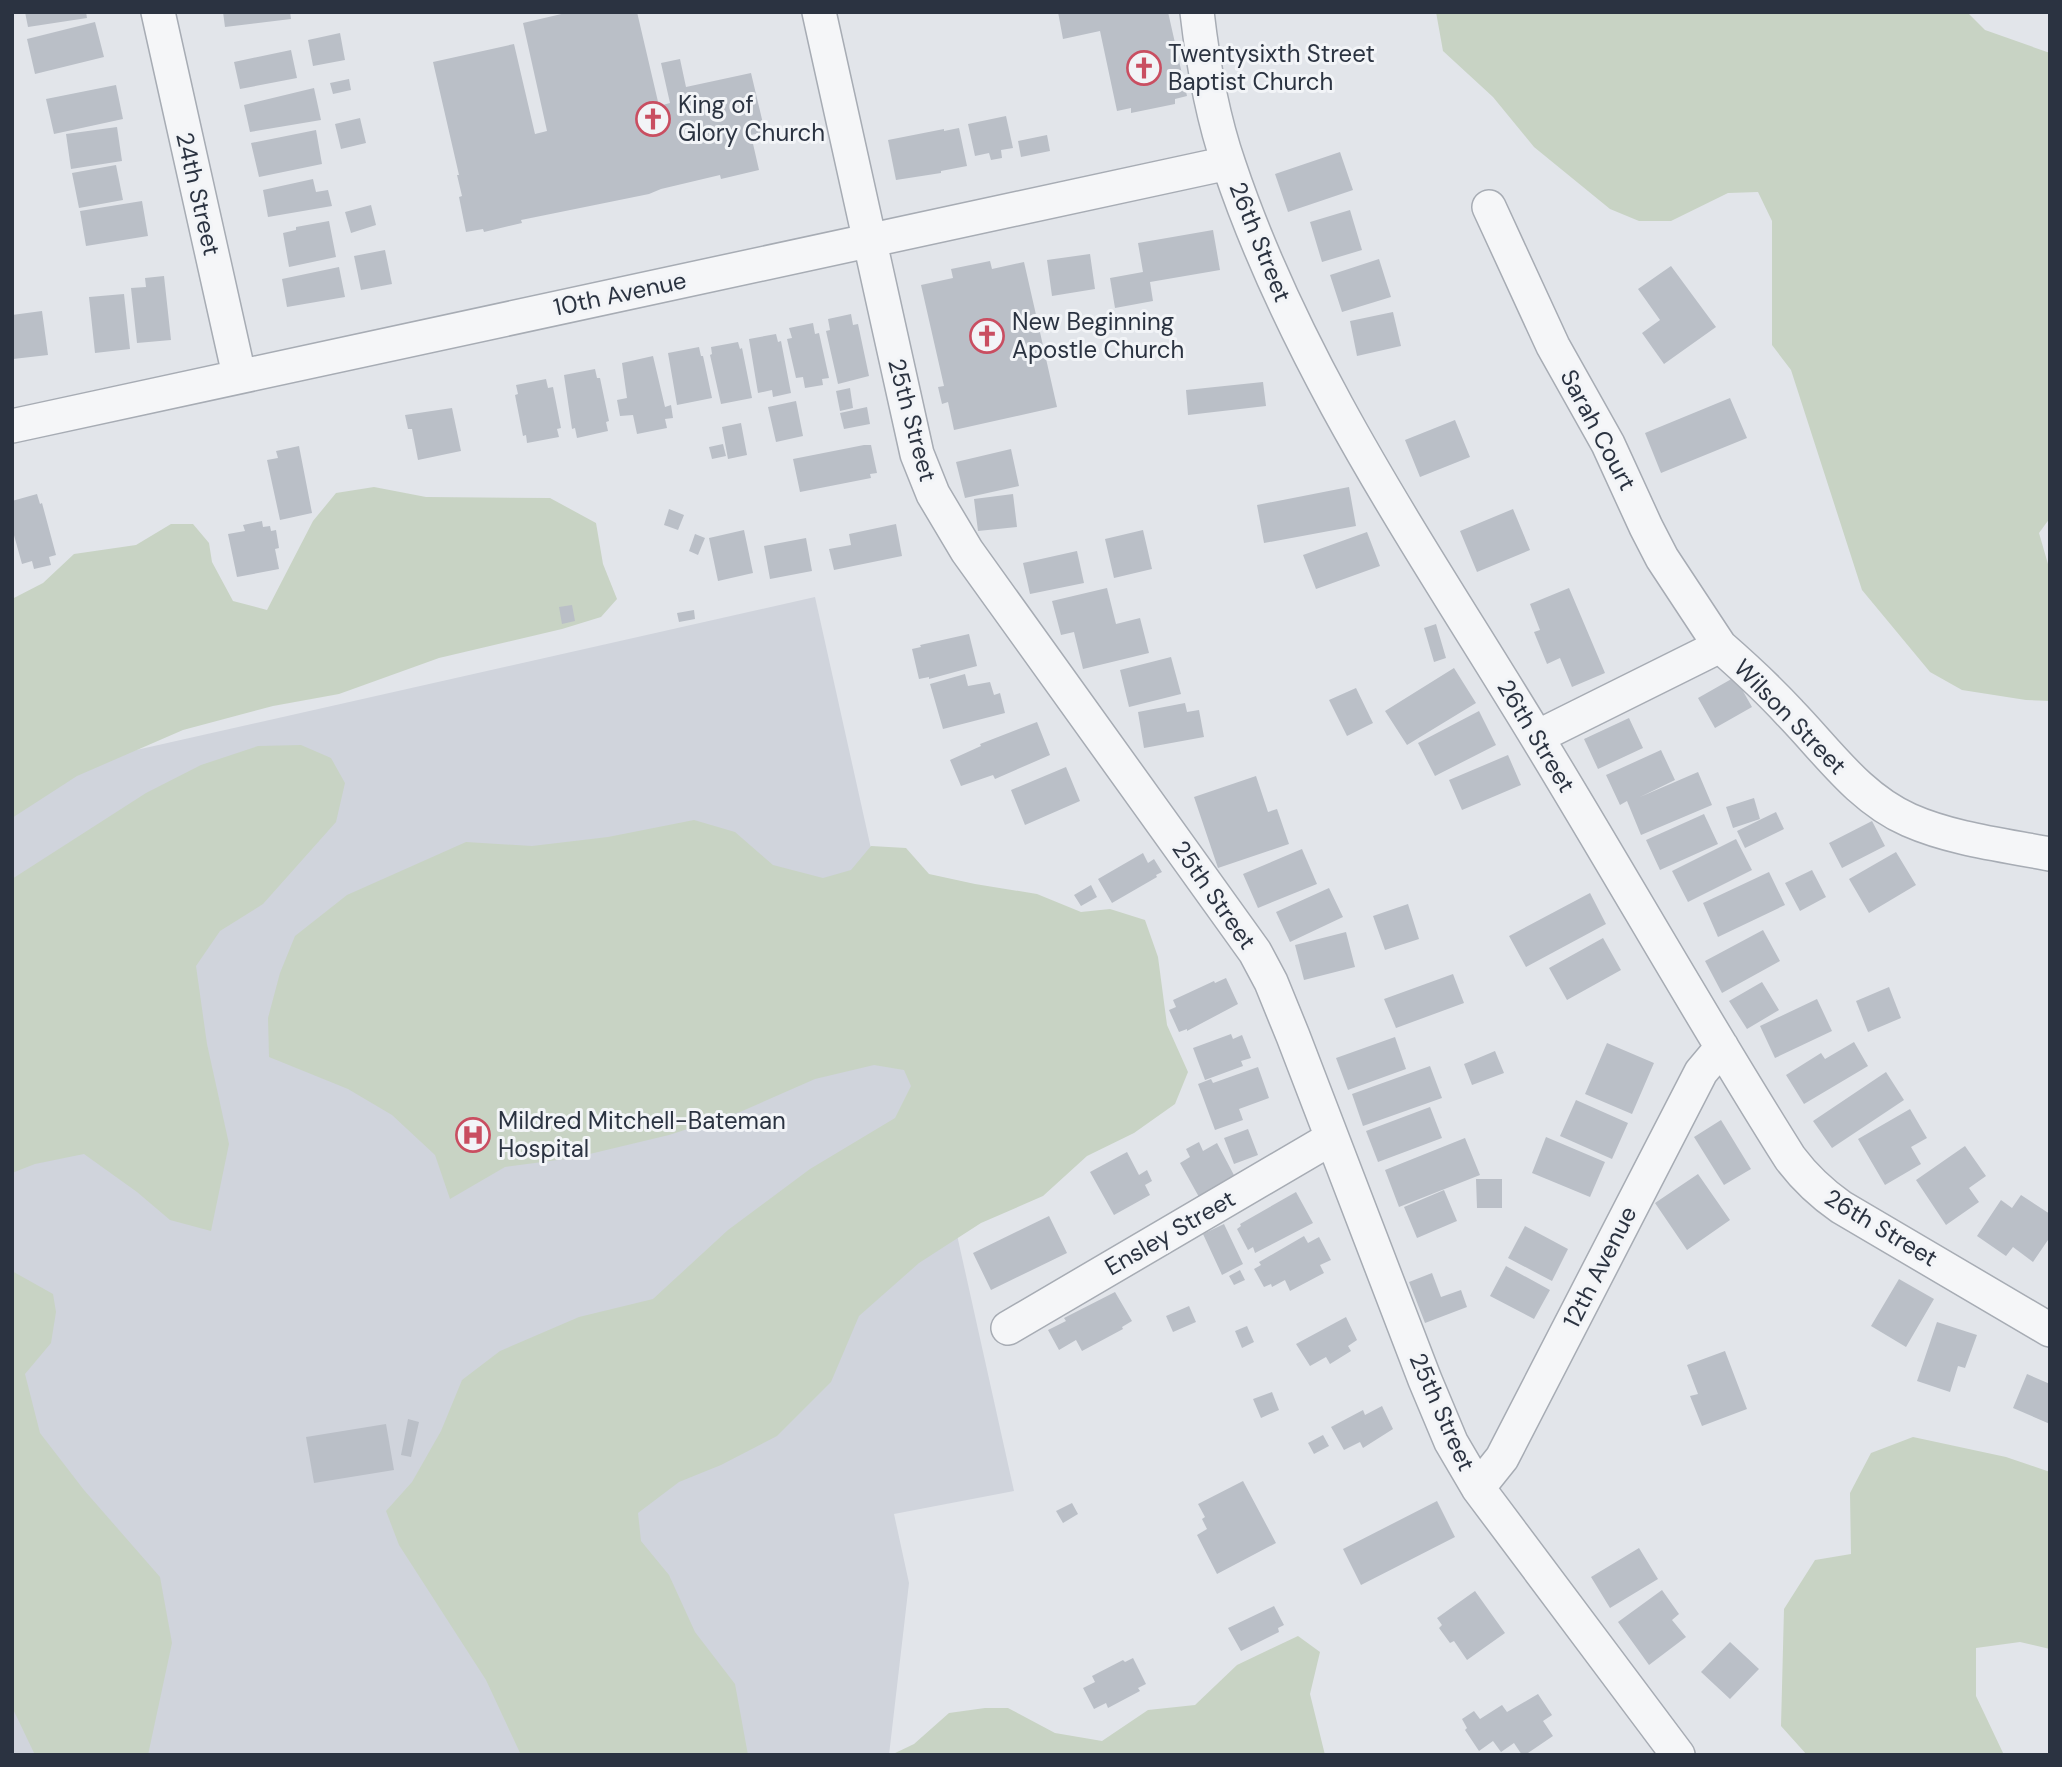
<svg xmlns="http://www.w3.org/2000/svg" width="2062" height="1767" font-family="'DM Sans',sans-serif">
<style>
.built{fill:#d0d4dc}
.green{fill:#c8d3c4}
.building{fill:#babfc7}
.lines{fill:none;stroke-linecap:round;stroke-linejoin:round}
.street-casing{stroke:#a7acb4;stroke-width:36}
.street{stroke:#f5f6f8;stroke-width:33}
.labels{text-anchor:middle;stroke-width:6;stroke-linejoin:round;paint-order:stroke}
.poi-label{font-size:24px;fill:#2b3341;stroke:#f2f4f7;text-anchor:start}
.street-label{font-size:24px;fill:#2b3341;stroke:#f2f4f7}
</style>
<rect width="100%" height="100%" fill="#e2e5ea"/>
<!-- built -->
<path class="built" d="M815,597L1014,1491L894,1514L909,1583L889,1755H12V778Z"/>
<!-- green -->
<path class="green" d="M1436,12H1967L1985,30L2050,53V518L2039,533L2050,571V701L2026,700L1962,690L1930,672L1862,590L1791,370L1772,345V221L1758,192L1728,193L1671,221H1639L1610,209L1534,147L1493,97L1443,51Z
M374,487L426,497L550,498L596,523L603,564L617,599L601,617L562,629L439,658L339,694L273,706L183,730L77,776L12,818V599L43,583L74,554L136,545L171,524H193L209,543L212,562L233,601L267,610L313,521L336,493Z
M301,745L331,758L345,783L336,822L263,904L220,931L196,966L207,1044L229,1144L211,1231L170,1220L137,1192L84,1154L35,1164L12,1173V879L146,793L201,765L258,746Z
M694,820L735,832L773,865L823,878L851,870L871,846L906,848L929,874L975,884L1037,894L1081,912L1110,909L1145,920L1158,957L1167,1025L1188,1072L1175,1104L1134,1133L1087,1156L1043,1196L981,1223L919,1263L859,1316L831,1382L777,1436L721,1465L679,1482L638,1513L641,1541L669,1575L695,1632L735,1684L748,1755H521L486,1680L399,1545L386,1511L412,1482L441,1431L462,1380L500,1351L579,1317L653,1299L728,1230L810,1169L895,1118L911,1086L904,1070L874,1065L815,1079L740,1112L669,1135L573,1158L505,1167L450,1199L435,1155L392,1115L348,1089L269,1057L268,1018L280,973L295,936L347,895L466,842L532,846L608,837Z
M12,1271L53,1294L56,1312L51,1343L25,1374L40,1433L84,1490L160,1577L172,1643L148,1755H35L12,1707Z
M1913,1437L2006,1457L2050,1472V1649L2020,1642L1976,1648V1696L2004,1755H1807L1781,1726L1784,1609L1815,1560L1851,1554L1850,1493L1871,1453Z
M1298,1636L1320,1652L1310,1694L1325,1755H891L914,1744L949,1713L985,1708H1008L1055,1733L1102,1741L1148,1710L1195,1705L1237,1665Z"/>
<!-- building -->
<path class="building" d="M25,12H86L87,18L28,27Z
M223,12H290L291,19L225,27Z
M570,12H637L659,106L670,103L661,63L680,59L686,87L751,73L765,132L751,135L759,170L721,179L720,175L661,189L649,194L521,220L522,223L484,232L483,229L466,232L459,197L462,196L457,175H459L433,62L514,44L535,134L547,131L523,23Z
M1058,12H1168L1187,96L1175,99V104L1131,113V108L1117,111L1100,31L1063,39Z
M95,22L104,57L35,74L27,39Z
M340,33L345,60L313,66L308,40Z
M291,50L297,78L240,89L234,62Z
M349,79L351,90L333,94L330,83Z
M116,85L123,119L54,134L46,99Z
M314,88L321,120L250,132L244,105Z
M1006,116L1013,148L1001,150L1002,158L991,160L989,153L975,156L968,124Z
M360,118L366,143L341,149L335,124Z
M117,127L122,161L71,169L66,134Z
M959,128L967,166L941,171V173L896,180L888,140L944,129V131Z
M316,130L322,164L259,177L251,143Z
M1047,135L1050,151L1021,157L1018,141Z
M1340,152L1353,190L1288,212L1275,174Z
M116,165L123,200L79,208L72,173Z
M313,179L316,192L328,190L332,206L268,217L263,190Z
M142,201L148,236L86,246L80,211Z
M371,205L376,225L351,233L345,212Z
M1350,210L1362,250L1322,262L1310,222Z
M329,221L336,257L289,267L283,233L296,230V227Z
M1213,230L1220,270L1150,282L1153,301L1115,308L1110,278L1143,272L1138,243Z
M385,250L392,284L361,290L354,256Z
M1090,254L1095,289L1052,296L1047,260Z
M1379,259L1391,297L1342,312L1330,275Z
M990,261L992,269L1024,262L1057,407L954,430L948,402L942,404L938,387L944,386L921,285L953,278L951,269Z
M1671,266L1716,327L1664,364L1642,333L1660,320L1638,289Z
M339,267L345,297L287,307L282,279Z
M164,276L171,340L137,343L131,288L146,287L145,278Z
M124,294L130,349L95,353L89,297Z
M42,311L48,355L13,359L12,315Z
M1393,312L1401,346L1357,356L1350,321Z
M851,314L853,325L858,324L869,376L838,384L826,331L830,330L828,319Z
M813,323L815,334L819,333L829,378L822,379L823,385L805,388L803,377L796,378L787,339L792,338L789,328Z
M776,334L778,342L781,341L791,393L773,397L772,390L758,393L749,339Z
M738,342L740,349L742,348L752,398L721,404L710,355L712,354L711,347Z
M699,347L701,356H703L712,398L677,405L668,353Z
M653,356L665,407L671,405L673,418L665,419L667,428L637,434L633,415L620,416L617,400L627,398L622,363Z
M595,369L597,378H600L609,421L606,422L608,431L577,438L575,428L572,429L564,375Z
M546,379L548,388L553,387L561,428L557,429L559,437L527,443L526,435L523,436L515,395L518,394L516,385Z
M1263,382L1266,406L1188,415L1186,390Z
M850,388L853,408L840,411L836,391Z
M1730,398L1747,438L1661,473L1645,433Z
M796,401L803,436L776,442L768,407Z
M867,407L870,424L844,429L840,413Z
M452,408L461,451L418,460L412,429H408L405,415Z
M1455,420L1470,457L1420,477L1405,440Z
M741,423L747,455L728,459L722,427Z
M723,444L726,456L712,459L709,447Z
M864,445H871L877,473L870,474L871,478L800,492L793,459Z
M299,446L312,513L280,520L267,460L278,458L276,451Z
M1011,449L1019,486L965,498L956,462Z
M1349,487L1356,526L1264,543L1257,505Z
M37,494L40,504L42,503L56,555L49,557L51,565L34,569L32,561L22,564L12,528V501Z
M1013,494L1017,527L978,531L974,499Z
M669,509L684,515L678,530L664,525Z
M1513,509L1530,550L1477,572L1460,531Z
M262,521L263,527L270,526L271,531L276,530L279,548L275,549L279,569L237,577L228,534L245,531L243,525Z
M896,524L902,556L834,570L829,549L851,545L849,534Z
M744,530L753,573L718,581L709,538Z
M1143,530L1152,569L1114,578L1105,539Z
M1367,532L1380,566L1316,589L1303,555Z
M695,534L705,538L698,555L689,551Z
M806,538L812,571L770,579L764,546Z
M1077,551L1084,583L1030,594L1023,563Z
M1107,588L1116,624L1140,618L1149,653L1083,669L1074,632L1061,635L1052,601Z
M1569,588L1605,673L1572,687L1560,658L1547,664L1534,632L1540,630L1530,604Z
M572,605L575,621L562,624L559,607Z
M694,610L695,619L679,622L677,613Z
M1436,624L1446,658L1434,662L1424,628Z
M969,634L977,666L929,679V677L919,679L912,649L921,647L920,645Z
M1171,657L1181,694L1129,707L1120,670Z
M1454,668L1476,703L1407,745L1385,711Z
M965,674L968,686L990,682L994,695L1000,693L1005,713L943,729L930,684Z
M1735,677L1752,707L1715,728L1698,698Z
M1356,688L1373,723L1347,736L1329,700Z
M1185,703L1187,712L1199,710L1204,737L1144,748L1138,712Z
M1479,711L1496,745L1435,776L1418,743Z
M1629,718L1643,748L1598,769L1584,739Z
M1037,722L1050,755L995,779L993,775L961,786L950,760L981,746L980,744Z
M1661,750L1675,780L1640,797L1698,772L1712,805L1641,835L1627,801L1620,805L1606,775Z
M1508,755L1521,785L1462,810L1449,780Z
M1066,767L1080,801L1025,825L1011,790Z
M1256,776L1268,812L1277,809L1289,844L1218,868L1194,797Z
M1754,798L1760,819L1733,828L1726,807Z
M1776,812L1784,829L1745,848L1737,831Z
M1704,814L1718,844L1660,870L1646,840Z
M1872,821L1885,846L1842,868L1829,843Z
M1736,839L1752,870L1688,902L1672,871Z
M1302,849L1317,884L1258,908L1243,874Z
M1896,852L1916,885L1869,913L1849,879Z
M1143,853L1148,863L1154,859L1162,872L1156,875L1157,877L1112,903L1098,879Z
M1812,870L1826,897L1800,911L1785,883Z
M1769,872L1785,905L1718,937L1703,903Z
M1091,885L1097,897L1081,906L1074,895Z
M1329,888L1343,917L1290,942L1276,912Z
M1590,893L1606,924L1526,967L1509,936Z
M1408,904L1419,939L1385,950L1373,916Z
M1763,930L1780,961L1722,993L1705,961Z
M1346,932L1355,967L1304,980L1295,945Z
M1603,938L1621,970L1567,1000L1549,968Z
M1453,974L1464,1003L1396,1028L1384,999Z
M1226,978L1238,1004L1187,1031V1029L1179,1032L1169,1010L1176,1007L1173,1000L1214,981L1215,983Z
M1762,982L1779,1010L1747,1029L1729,1001Z
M1889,987L1901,1018L1868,1032L1856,1001Z
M1817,999L1832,1031L1775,1058L1760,1026Z
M1231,1034L1233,1039L1242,1035L1251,1058L1241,1061L1243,1066L1205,1080L1193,1048Z
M1395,1037L1406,1069L1348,1090L1336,1058Z
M1854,1042L1868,1066L1804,1104L1786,1075L1821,1053L1825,1059Z
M1607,1043L1654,1063L1632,1114L1585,1094Z
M1495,1051L1504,1073L1472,1085L1464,1064Z
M1430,1066L1442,1098L1363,1126L1352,1094Z
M1258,1067L1269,1098L1239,1109L1243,1120L1215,1130L1198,1084L1211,1079L1213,1083Z
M1886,1072L1904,1100L1832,1148L1813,1121Z
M1576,1100L1628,1123L1612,1159L1560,1136Z
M1430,1107L1442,1138L1378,1162L1366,1131Z
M1910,1109L1927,1138L1911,1147L1921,1164L1885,1185L1858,1139Z
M1721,1120L1751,1169L1724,1185L1694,1137Z
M1248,1129L1258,1155L1234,1164L1224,1138Z
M1546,1137L1605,1162L1590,1197L1532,1173Z
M1465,1138L1480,1175L1399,1207L1385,1170Z
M1199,1142L1203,1151L1217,1143L1235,1177L1199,1197L1180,1163L1190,1157L1186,1149Z
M1965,1146L1986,1176L1969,1188L1979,1202L1946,1225L1916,1180Z
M1127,1152L1139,1175L1147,1170L1152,1181L1145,1185L1150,1195L1114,1215L1090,1172Z
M1698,1174L1730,1220L1687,1250L1655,1203Z
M1476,1179H1502V1208H1477Z
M1444,1190L1457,1221L1417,1238L1404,1207Z
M1296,1192L1313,1223L1255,1253L1253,1247L1248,1250L1237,1229L1241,1226L1240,1224Z
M2021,1195L2050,1214V1237L2033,1262L2013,1247L2006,1256L1977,1236L2001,1200L2012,1208Z
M1049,1216L1067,1253L991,1290L973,1253Z
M1224,1224L1243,1264L1222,1275L1203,1234Z
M1525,1226L1568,1249L1552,1281L1508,1258Z
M1304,1236L1308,1243L1319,1237L1331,1260L1320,1265L1324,1273L1290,1291L1285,1280L1272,1287L1271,1284L1264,1287L1254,1269L1261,1265L1259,1262Z
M1506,1266L1550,1290L1534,1319L1490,1296Z
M1240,1270L1245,1280L1234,1285L1229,1276Z
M1432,1273L1441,1297L1461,1290L1467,1307L1425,1323L1409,1282Z
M1899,1279L1934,1299L1906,1347L1871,1326Z
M1115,1292L1132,1321L1122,1327L1123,1329L1082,1351L1076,1340L1059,1350L1048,1330L1066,1321L1064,1318Z
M1189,1306L1196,1322L1173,1332L1166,1316Z
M1346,1317L1357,1340L1348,1346L1351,1351L1330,1364L1326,1357L1310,1366L1296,1344Z
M1937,1322L1977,1335L1965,1368L1958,1366L1950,1392L1917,1381Z
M1247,1326L1254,1342L1242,1348L1235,1331Z
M1725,1351L1747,1409L1702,1426L1690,1396L1698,1394L1687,1365Z
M2027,1374L2050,1384V1424L2013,1408Z
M1272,1392L1279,1410L1261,1418L1253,1399Z
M1382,1406L1393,1429L1363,1448L1360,1442L1344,1450L1331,1427L1363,1410L1365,1415Z
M408,1419L419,1422L411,1457L401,1455Z
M386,1424L394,1470L314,1483L306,1437Z
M1323,1435L1329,1446L1314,1454L1308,1443Z
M1243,1481L1276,1543L1217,1574L1197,1535L1207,1529L1202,1519L1205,1517L1198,1504Z
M1437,1501L1455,1537L1361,1585L1343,1549Z
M1072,1503L1078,1514L1063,1523L1056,1511Z
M1639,1548L1658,1579L1610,1608L1591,1577Z
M1662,1590L1679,1614L1672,1620L1686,1637L1649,1665L1618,1622Z
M1475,1591L1505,1633L1467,1660L1454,1641L1450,1643L1439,1628L1442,1625L1437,1618Z
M1274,1606L1284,1625L1278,1628L1279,1632L1241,1651L1228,1628Z
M1730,1642L1759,1669L1730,1699L1701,1672Z
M1133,1658L1146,1684L1138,1688L1140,1691L1108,1708L1106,1703L1094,1709L1083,1688L1095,1682L1092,1676L1123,1660L1125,1662Z
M1538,1694L1552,1715L1543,1721L1553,1736L1525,1755H1522L1514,1743L1501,1752L1493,1741L1479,1751L1465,1730L1467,1728L1462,1719L1474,1711L1480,1719L1502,1705L1507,1712Z"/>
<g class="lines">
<!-- street casing -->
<g class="street-casing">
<path id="street" d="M158,12L239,375
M819,12L917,454L933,494L967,551L1255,952L1271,982L1293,1036L1425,1380L1451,1442L1478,1488L1678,1755
M1197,12C1203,64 1212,116 1229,165C1299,374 1428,557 1541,744C1625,882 1704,1022 1790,1158C1805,1178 1821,1193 1841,1207L2050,1330
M1489,207L1553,346L1608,444L1646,527L1662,558L1720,646
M12,426L1228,163
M1537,737L1720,646C1744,667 1768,689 1790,713C1827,751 1859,798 1909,820C1952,839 2003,845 2050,854
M1008,1328L1332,1138
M1478,1488L1502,1458L1701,1072L1722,1047"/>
</g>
<!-- street -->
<use href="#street" class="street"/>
</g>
<!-- icons -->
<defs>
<g id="church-ring" transform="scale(1.75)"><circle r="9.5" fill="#f2f4f7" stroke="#c94e61" stroke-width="1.5"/><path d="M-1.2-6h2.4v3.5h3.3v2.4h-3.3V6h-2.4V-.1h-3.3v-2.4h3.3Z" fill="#c94e61"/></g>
<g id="hospital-ring" transform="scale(1.75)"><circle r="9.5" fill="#f2f4f7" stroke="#c94e61" stroke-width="1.5"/><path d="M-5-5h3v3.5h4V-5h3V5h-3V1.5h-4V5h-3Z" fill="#c94e61"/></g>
</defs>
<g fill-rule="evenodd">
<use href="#church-ring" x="1144" y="68"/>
<use href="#church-ring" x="653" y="119"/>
<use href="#church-ring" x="987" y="336"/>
<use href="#hospital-ring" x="473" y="1135"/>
</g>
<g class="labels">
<!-- poi labels -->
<g class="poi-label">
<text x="1168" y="62">Twentysixth Street<tspan x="1168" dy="28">Baptist Church</tspan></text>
<text x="678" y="113">King of<tspan x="678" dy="28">Glory Church</tspan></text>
<text x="1012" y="330">New Beginning<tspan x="1012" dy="28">Apostle Church</tspan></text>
<text x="498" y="1129">Mildred Mitchell-Bateman<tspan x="498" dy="28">Hospital</tspan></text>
</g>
<!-- street labels -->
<g class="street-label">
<text transform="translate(198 194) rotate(77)" y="8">24th Street</text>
<text transform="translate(1260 242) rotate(68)" y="8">26th Street</text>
<text transform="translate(620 294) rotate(-12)" y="8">10th Avenue</text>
<text transform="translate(912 420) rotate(75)" y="8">25th Street</text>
<text transform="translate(1598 430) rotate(62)" y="8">Sarah Court</text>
<text transform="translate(1790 717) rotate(46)" y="8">Wilson Street</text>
<text transform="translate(1536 736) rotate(59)" y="8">26th Street</text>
<text transform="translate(1214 895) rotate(55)" y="8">25th Street</text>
<text transform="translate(1881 1228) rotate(31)" y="8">26th Street</text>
<text transform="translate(1170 1233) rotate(-30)" y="8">Ensley Street</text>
<text transform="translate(1600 1267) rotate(-63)" y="8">12th Avenue</text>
<text transform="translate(1442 1412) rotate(66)" y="8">25th Street</text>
</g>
</g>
<!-- border -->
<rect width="2062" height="1767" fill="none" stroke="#2b3341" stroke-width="28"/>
</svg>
